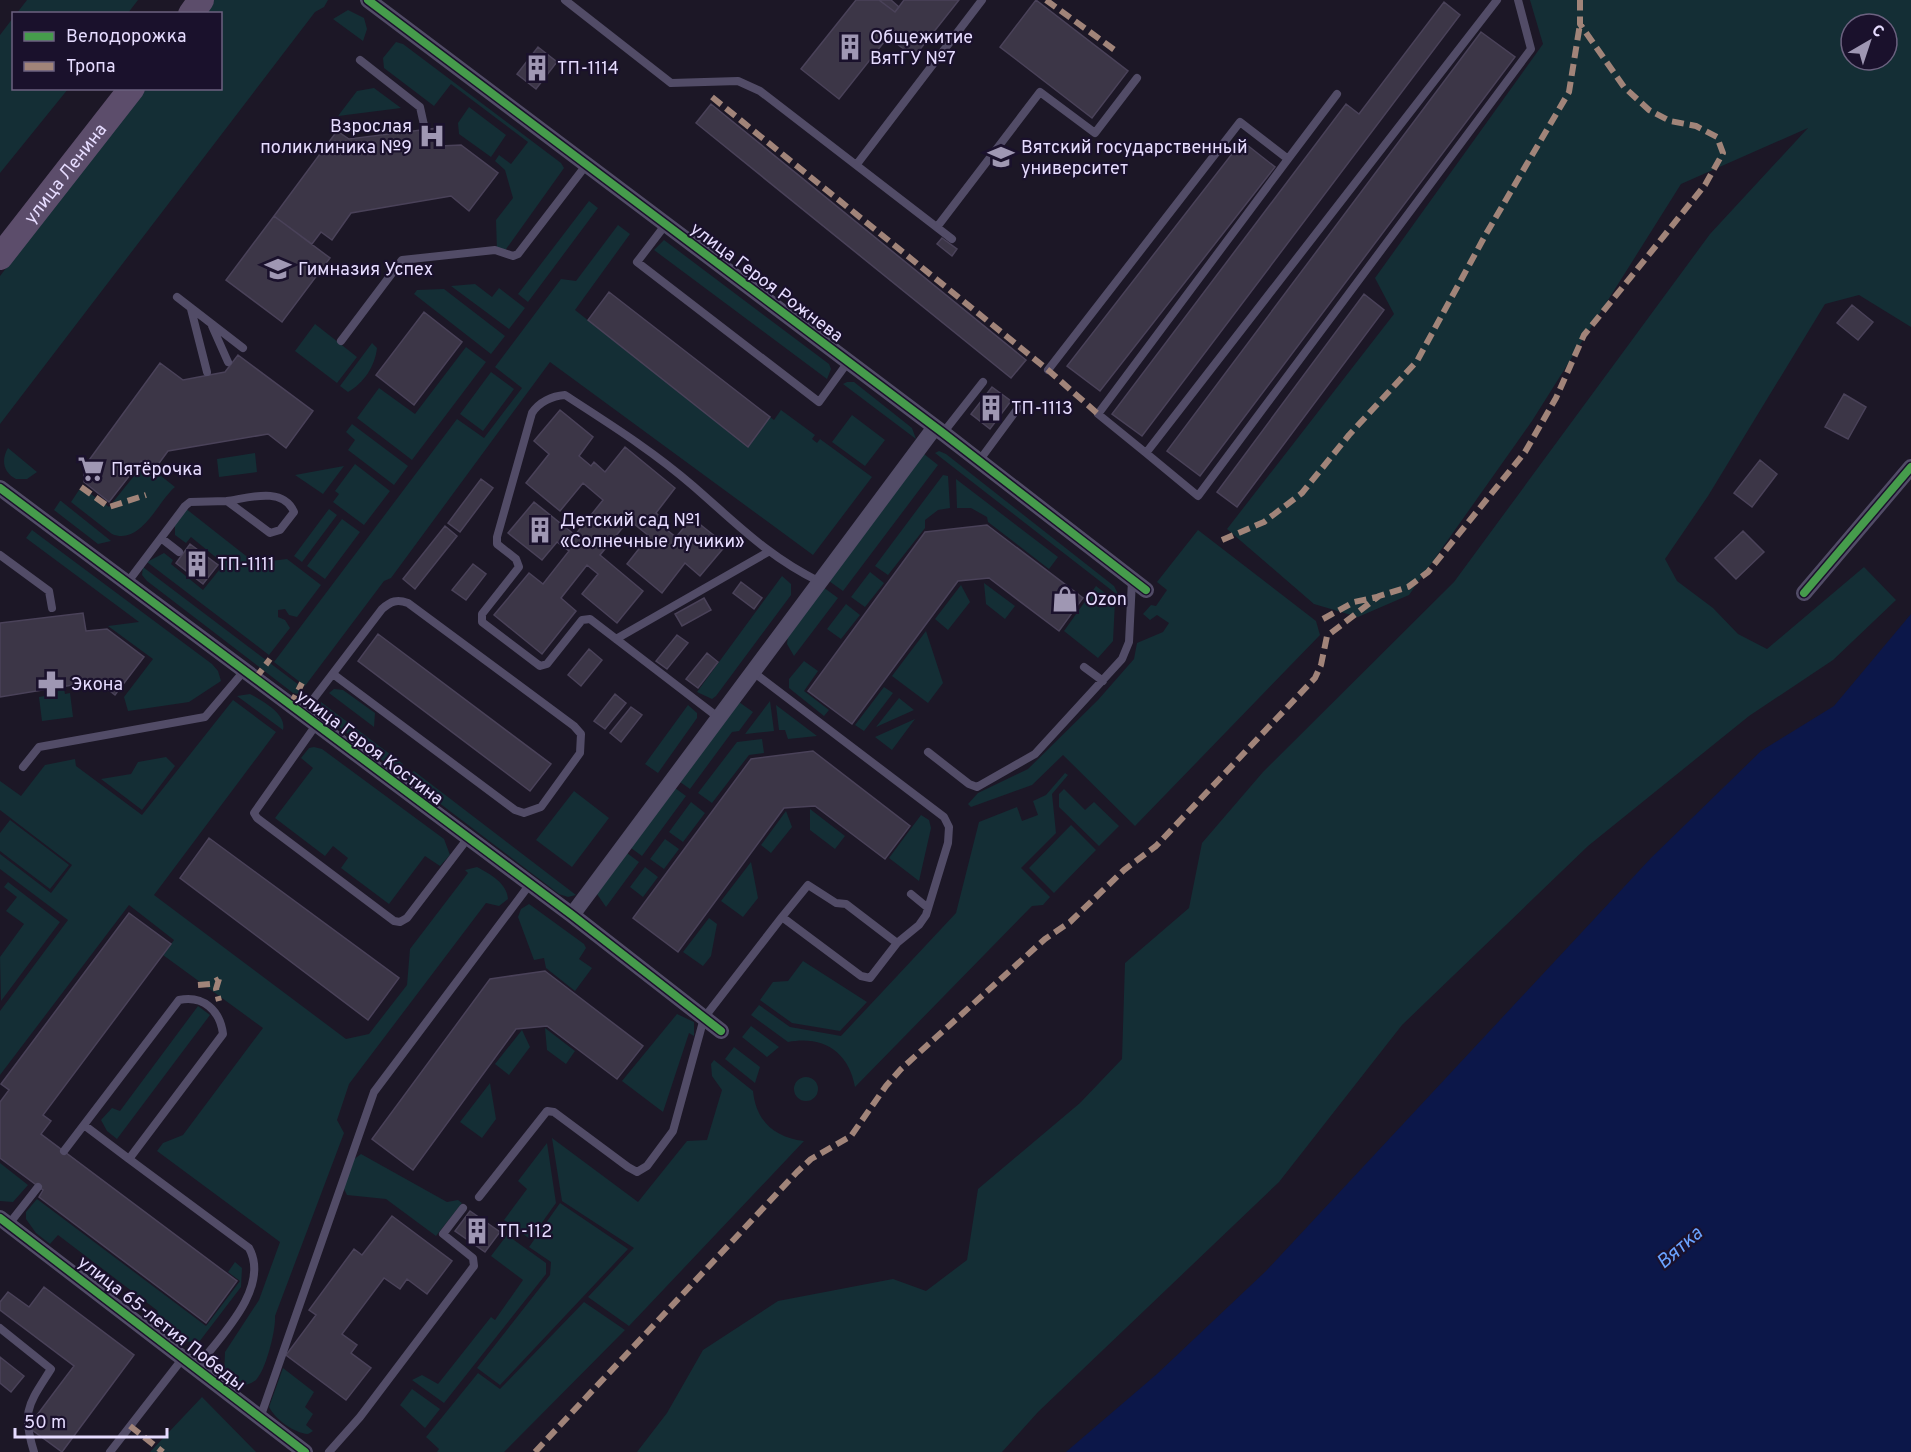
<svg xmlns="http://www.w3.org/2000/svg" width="1911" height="1452" font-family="Overpass,sans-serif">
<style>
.green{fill:#142e35;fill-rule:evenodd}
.water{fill:#0c1749}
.building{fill:#3c3647;stroke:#4a4259;stroke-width:1.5}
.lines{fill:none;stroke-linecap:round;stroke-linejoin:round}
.lane{stroke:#524c67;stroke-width:8}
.street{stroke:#524c67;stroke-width:16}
.primary{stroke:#5c4d6b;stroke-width:26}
.quiet{stroke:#a18479;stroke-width:6;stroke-dasharray:12 6;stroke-linecap:butt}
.cycleway-casing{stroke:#1a112c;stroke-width:11}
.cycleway{stroke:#469c4c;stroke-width:8}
.labels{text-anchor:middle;stroke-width:4.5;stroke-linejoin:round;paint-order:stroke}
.poi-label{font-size:18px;fill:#e6dcff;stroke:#1a112c;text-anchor:start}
.street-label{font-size:18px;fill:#e6dcff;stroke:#1a112c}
.water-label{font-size:20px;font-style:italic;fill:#6aa2ff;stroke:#1a112c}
</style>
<rect width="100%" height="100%" fill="#1c1726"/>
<!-- green -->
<path class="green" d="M27,0H138L128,13H17Z
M211,0H328L324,7L315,12L0,424V276L144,89L220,88V14L201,13Z
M1530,0H1911V327L1859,295L1825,304L1708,496L1665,559L1677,581L1713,608L1738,634L1767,649L1864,567L1896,600L1833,660L1749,716L1588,846L1402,1025L1279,1182L1038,1412L1002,1452H637L667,1413L703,1350L778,1301L893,1279L926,1291L967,1260L978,1189L1080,1103L1122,1059L1125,963L1189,908L1202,843L1263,772L1454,582L1710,234L1808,128L1681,184L1532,421L1409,595L1358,617L1314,604L1227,529L1394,314L1375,278L1543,44ZM1851,24H1887V60H1851Z
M348,10L364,18L367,29L363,41L333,19Z
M13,18L14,88L68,89L0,173V35Z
M396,42L403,44L561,163L564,168L504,252L497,250L496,220L513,198L505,170L495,161L499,155L511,164L528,142L451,84L434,106L384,68L383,58Z
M374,88L401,108L338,116L357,91Z
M469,107L506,135L491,157L459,134L458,123Z
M589,201L598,208L528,302L518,294Z
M618,225L630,234L575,310L748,447L770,417L774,420L781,410L815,435L812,439L817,443L820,439L872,477L813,555L550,362L391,578L384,581L305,686L274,662L457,419L484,438L522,388L495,367L561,279L576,281Z
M664,240L829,364L831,369L827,379L654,250Z
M475,284L492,297L499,288L525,308L509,329L451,286Z
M444,289L505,336L491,354L414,294L417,290Z
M315,324L357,357L337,383L295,351Z
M372,343L377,348C375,366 364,383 348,392L340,386Z
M466,347L486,362L412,460L357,418L379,388L415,414Z
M491,372L514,389L483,431L460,414Z
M847,382H854L912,428L916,439L843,384Z
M852,415L885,440L865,466L832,442Z
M352,424L408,466L394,485L348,450L355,440L346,432Z
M8,448L37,472L27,479H16C3,472 1,460 8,448Z
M939,451L946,454L1114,586L1119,596L935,453Z
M255,453L257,472L219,477L217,459Z
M924,454L938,465L843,591L829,581Z
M355,464L390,491L364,525L333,502L339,494L335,491Z
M142,466L154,475L156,472L175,487C158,501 141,546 112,534L71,502L81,487L109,507Z
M344,466L323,494L295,475Z
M943,475L948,476L950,508L938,510L925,520V528L888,575L875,566Z
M956,479L1058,557L1049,569L988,522L987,517L971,508H957Z
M60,501H61L111,541L98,544L54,510Z
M185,508L255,563L287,559L321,585L297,617L289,615L285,609L278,610V617L285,620L290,628L269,655L147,562L164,553L173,560L171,564L203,590L224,564L191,537L186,543L175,535V522Z
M329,509L337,515L302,562L294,556Z
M342,519L360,532L325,579L307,566Z
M32,530L212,664L218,671L221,681L189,702L128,711L124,697L153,659L108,626L139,622L26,538Z
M1198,530L1316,621L1320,635L1135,826L1063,755L1032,785L971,807L968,804L978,793L1028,769L1098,700L1134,659L1137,643L1163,632L1169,623L1157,615L1150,620L1143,614L1151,605L1156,606L1167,590L1157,582Z
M143,567L303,688L298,694L293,693L147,581L142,575Z
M870,572L884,583L865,607L851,597Z
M782,576L791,584V595L716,696L712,699L697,692Z
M984,583L1015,606L1005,619L986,604Z
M961,585L970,602L948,630L935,619Z
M1096,586L1115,601L1113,641L1098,658L1064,631Z
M823,587L838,598L794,656L787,644L788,636Z
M846,604L860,615L841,639L827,629Z
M926,631L943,683L928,703L892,676Z
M804,661L818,671L804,691L829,710L824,716L789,688V679Z
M884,687L893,693L864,731L855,725Z
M64,689L65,694L70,693L73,717L42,721L39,697L51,695V691Z
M334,689L343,690L375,713L374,727L329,693Z
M250,694C263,701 287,714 283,730L237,696Z
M899,698L914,710L876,727Z
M233,700L276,732L154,895L346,1039L369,1034L407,985L410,949L468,873L465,870L477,867C490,874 507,883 508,899L499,906L486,903L349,1084L337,1120L344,1133L275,1316C276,1330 266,1370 256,1380C251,1384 245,1385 238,1386L229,1382L224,1376L225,1352L259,1300L280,1242L157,1151L163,1143L183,1135L263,1028L163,955L174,940L129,905L0,1075V1011L68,920L0,869V854L51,893L72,865L0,810V781L21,796L45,765L75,759L76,766L142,815Z
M770,701L774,731L745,734Z
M321,702L403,764L400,774L322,714L319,708Z
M739,702L753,712L739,731L732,732L690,789L680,782Z
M688,705L697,713V718L658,773L645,764Z
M776,705L817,736L788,739L785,730H779Z
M915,719L892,750L875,737Z
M762,739L764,753L749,755L712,803L698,793L737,742Z
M314,747L322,749L444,839L450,855L440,866L425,856L389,904L341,868L348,858L333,846L325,856L275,818L313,768L301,758L309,748Z
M166,757L175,766L142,810L101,779L131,774L138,762Z
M414,771L576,895L568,897L559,894L405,777Z
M1065,773L1068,775L1052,794L1056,833L1021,868L1050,897L1043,905L1032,906L855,1087C849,1052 823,1035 788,1042L751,1015L759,1005L790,1027L841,1036L956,913L979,822L1017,807L1022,821L1038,815L1033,801L1046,795Z
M675,788L686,796L642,856L631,848Z
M1064,789L1085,810L1094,802L1119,826L1099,846L1059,807V794Z
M574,791L609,818L572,867L536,840Z
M691,802L705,813L683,842L669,832Z
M810,809L845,836L835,849L810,830Z
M786,811L792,827L771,853L761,845Z
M921,815L929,820L931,828L919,881L889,858Z
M10,820L69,865L50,889L0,851V833Z
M1071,825L1096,850L1054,893L1029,868Z
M665,839L679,849L664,869L650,859Z
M627,853L639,862L606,907L597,894Z
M751,862L758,898L743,917L721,901Z
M645,867L658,877L643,897L630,887Z
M8,882L60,922L1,1001L0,957L24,924L6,911L17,897L4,887Z
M529,904L584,944L586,948L579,959L592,968L575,991L546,968L544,958L534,960L518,917L521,909Z
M709,918L717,924L711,956L703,966L683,952Z
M803,961L867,1002L840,1031L792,1023L760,1000L773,982L788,981Z
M198,1006L210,1015L117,1139L107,1131L101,1120L112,1108L120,1111Z
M677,1014L694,1022V1036L689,1033L663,1112L622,1081Z
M751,1026L779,1047L767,1057L742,1037Z
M545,1028L575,1051L566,1064L547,1050Z
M522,1030L530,1047L509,1075L495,1064Z
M734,1047L760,1067L755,1083L725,1059Z
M714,1060L753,1091C756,1121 774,1137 804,1141L629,1326L588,1297L634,1248L562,1201L552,1138L638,1202L687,1141L707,1140L722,1090L712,1076L711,1064Z
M794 1089a12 12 0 1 1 24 0a12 12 0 1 1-24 0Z
M490,1083L496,1119L482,1138L460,1122Z
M547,1143L556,1203L530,1239L504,1220L527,1189L518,1181Z
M361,1154L447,1202L458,1200L462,1203L436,1236L386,1199L347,1195L343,1187L353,1160Z
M0,1163L28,1185L13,1202L0,1201Z
M37,1199L206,1326L240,1281L228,1272L235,1262L242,1268L241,1287L199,1342L179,1341L151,1321L158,1311L58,1235L50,1244L36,1233L26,1219V1212Z
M560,1203L628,1249L500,1385L477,1368L550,1275L551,1262L529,1247Z
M507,1235L546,1263V1274L444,1403L412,1380L422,1375L438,1384L491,1317L495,1320L523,1280L491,1256Z
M584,1302L625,1330L504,1452H437L439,1449L426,1437L478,1373L500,1389Z
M283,1368L314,1392L305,1407L313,1414L306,1425L313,1431L308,1434C294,1433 275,1419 269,1407Z
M412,1389L440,1409L425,1428L400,1405Z
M202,1397L256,1452H150Z"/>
<!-- water -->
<path class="water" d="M1911,614V1452H1066L1157,1374L1266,1271L1651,858L1761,751L1834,706Z"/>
<!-- building -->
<path class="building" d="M856,0H879L895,12L904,0H959L914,57L888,37L839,99L801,69Z
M879,0H891L899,7L895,12Z
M1036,0L1128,71L1092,118L1000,47Z
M1444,2L1460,15L1142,436L1112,414L1346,104L1359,114Z
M1481,32L1515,57L1200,476L1167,451Z
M538,47L557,62L536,89L517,74Z
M711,104L1026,360L1011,378L696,123Z
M437,128L440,146L461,145L498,173L469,211L451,196L351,213L332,240L321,232L312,244L274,216L337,131L349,139Z
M1242,141L1275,167L1100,391L1067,366Z
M274,216L330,258L282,322L226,280Z
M942,238L957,249L952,256L937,244Z
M609,292L770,417L748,447L588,320Z
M1364,294L1384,310L1237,507L1217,492Z
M1852,305L1873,322L1858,340L1837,323Z
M424,312L462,342L414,405L376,375Z
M238,355L313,411L286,448L268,434L168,451L154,470L141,461L109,502L84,482V467L160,363L183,380L225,372Z
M992,387L1011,401L990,429L971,414Z
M1844,394L1866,407L1848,439L1825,427Z
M560,410L593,437L579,456L591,466L594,462L605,472L625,447L675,488L656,513L667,522L663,527L676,537L692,518L726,545L700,576L685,563L662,593L627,564L649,536L629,520L600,555L643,591L617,623L582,594L598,574L587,565L561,598L576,611L542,654L494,615L529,573L543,584L569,551L557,542L542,560L508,533L534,502L575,535L603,500L583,483L560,511L526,483L549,454L534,441Z
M1760,460L1777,474L1752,507L1734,493Z
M481,479L493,488L460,532L448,523Z
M987,525L1083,598L1059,631L989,578L958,581L852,724L808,691L925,532Z
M445,526L457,536L415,589L403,579Z
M1743,531L1764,552L1736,579L1715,558Z
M190,544L218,565L203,584L176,563Z
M473,564L486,574L466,600L452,590Z
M741,582L762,598L754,609L733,593Z
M704,598L711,610L682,626L675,614Z
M83,613L86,631L107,629L144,657L115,695L97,681L0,697V623Z
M378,634L551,764L530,791L358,661Z
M677,635L688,643L667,669L656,661Z
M589,649L602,660L581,686L568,675Z
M707,653L718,662L698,688L686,679Z
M615,694L626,703L605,729L594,721Z
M631,707L642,715L621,742L610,733Z
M813,751L910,826L885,859L815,806L784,808L678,952L633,918L751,759Z
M209,838L399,978L368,1020L180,878Z
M129,913L171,944L43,1115L51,1121L41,1134L237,1281L206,1323L39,1197L43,1190L0,1158V1102L9,1090L1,1084Z
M545,971L643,1046L617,1079L547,1026L516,1029L413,1170L372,1139L490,979Z
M470,1211L500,1232L485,1252L455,1231Z
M392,1216L452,1261L427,1294L407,1279L400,1289L384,1278L342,1334L357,1345L351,1353L371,1368L346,1400L286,1355L316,1315L309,1310L354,1249L362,1255Z
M44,1287L134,1355L62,1452L28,1427L74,1366L0,1310V1302L8,1292L29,1307Z
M0,1357L24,1376L11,1392L0,1383Z"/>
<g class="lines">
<!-- lane -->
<path class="lane" d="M565,0L671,83L738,81L760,91L952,239
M360,60L420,107L424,125
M1288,159L1337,94
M857,164L982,0
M666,224L637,262L819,402L848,362
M937,227L1040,92L1095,133L1137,78
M177,297L243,348
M191,309L207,372
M212,326L228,362
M341,341L402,260L495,250L513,256L518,254L587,164
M1048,370L1240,122L1288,159L1098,414L1146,453L1497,0
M943,433L983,382
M1146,453L1198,496L1531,49L1518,0
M979,461L1018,408
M161,538L179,552
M0,555L49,591L52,608
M127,583L185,506L190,502L227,501L270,533L280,530L294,512C283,486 248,498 227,501
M616,639L768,552
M1084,667L1103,681
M753,672L944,817L949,827L948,843L926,915L919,925L897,943L870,978L861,976L782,917L808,885L836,903L846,904L897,943
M302,714L382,609C391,601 397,599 408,603L574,726L581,734L580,753L541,807L524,813L515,810L333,674
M719,718L590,619L582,620L547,664L540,666L482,622V614L519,567L516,559L497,544V537L532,413C539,402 552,396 565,395C608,423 653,451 692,485C736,523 767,556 820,582
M316,725L254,813L257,818L394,921L400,922L407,918L468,838
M928,752L969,784L977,787L1035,754L1122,659L1129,642L1132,580
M23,767L39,747L205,717L244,671
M911,894L928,908
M84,1125L129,1159
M64,1151L179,1000C203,995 220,1010 223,1034L129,1159L249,1248C271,1288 219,1338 196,1368
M479,1197L547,1111L554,1112L628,1167L637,1172L647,1166L673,1131L704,1018L782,917
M9,1224L38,1187
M0,1328L51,1369C29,1404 21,1410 34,1452
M260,1418L374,1092L530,884
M110,1452L183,1358
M329,1452L360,1417L474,1266L473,1258L443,1234L463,1208"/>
<!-- street -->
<path class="street" d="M368,0L943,433L1146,590
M0,488L572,915L721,1031
M1804,593L1911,467
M572,915L935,427
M0,1218L305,1452"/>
<!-- primary -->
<g class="primary">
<path d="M191,14L201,0"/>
<path id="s1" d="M0,257L132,88"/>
</g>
<!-- quiet -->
<path class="quiet" d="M1046,0L1116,51
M712,97L1048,370L1098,414
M81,487L109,507L146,495
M1222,540L1264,522L1302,493L1349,435L1417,361L1486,234L1569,92L1580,24
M1323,619L1354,602L1377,597
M255,679L270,659
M290,706L302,683
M219,979L216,989L219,1001
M198,985L210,984L219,979
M130,1426L163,1452
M535,1452L797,1172L811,1159L851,1136L886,1086L901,1069L1045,939L1070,922L1124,870L1156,846L1315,678L1321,665L1327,636L1379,596L1408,587L1428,572L1525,452L1556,398L1584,335L1705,185L1723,153L1717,137L1696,126L1670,121L1649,110L1624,87L1580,24V0"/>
<!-- cycleway casing -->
<g class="cycleway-casing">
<path id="cycleway" d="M368,0L943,433L1146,590
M0,488L572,915L721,1031
M1804,593L1911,467
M0,1218L305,1452"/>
</g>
<!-- cycleway -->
<use href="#cycleway" class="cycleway"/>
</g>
<!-- icons -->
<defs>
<g id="building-bare" transform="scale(2.07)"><path d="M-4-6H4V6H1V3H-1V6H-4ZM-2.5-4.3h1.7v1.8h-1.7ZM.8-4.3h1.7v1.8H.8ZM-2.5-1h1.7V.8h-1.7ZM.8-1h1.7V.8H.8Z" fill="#9f97b3" stroke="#1a112c" stroke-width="2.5" paint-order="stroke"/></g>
<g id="hospital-bare" transform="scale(2.07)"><path d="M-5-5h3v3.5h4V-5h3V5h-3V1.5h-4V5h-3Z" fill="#9f97b3" stroke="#1a112c" stroke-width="2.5" paint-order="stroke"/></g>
<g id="university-bare" transform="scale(2.07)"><path d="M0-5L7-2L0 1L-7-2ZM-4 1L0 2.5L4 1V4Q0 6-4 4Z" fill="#9f97b3" stroke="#1a112c" stroke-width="2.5" paint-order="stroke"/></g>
<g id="school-bare" transform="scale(2.07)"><path d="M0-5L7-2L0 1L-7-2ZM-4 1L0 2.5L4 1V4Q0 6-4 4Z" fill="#9f97b3" stroke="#1a112c" stroke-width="2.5" paint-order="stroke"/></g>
<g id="supermarket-bare" transform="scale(2.07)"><path d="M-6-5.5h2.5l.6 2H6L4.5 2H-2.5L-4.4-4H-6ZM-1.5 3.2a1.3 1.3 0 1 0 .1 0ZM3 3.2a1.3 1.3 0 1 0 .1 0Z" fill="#9f97b3" stroke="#1a112c" stroke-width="2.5" paint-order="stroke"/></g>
<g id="shop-bare" transform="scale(2.07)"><path d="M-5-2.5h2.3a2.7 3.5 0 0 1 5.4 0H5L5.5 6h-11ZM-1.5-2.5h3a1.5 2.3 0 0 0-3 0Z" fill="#9f97b3" stroke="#1a112c" stroke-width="2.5" paint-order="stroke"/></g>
<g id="pharmacy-bare" transform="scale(2.07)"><path d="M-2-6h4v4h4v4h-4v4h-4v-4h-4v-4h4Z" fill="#9f97b3" stroke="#1a112c" stroke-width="2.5" paint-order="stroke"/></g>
</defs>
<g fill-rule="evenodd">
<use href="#building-bare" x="850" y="47"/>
<use href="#building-bare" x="537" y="68"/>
<use href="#hospital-bare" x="432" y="136"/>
<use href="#university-bare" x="1001" y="157"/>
<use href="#school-bare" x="278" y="269"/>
<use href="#building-bare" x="991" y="408"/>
<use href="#supermarket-bare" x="91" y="469"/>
<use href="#building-bare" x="540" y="530"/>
<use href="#building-bare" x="197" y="564"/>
<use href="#shop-bare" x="1065" y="599"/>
<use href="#pharmacy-bare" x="51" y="684"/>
<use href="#building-bare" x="477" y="1231"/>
</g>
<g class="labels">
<!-- poi labels -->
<g class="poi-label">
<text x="870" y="43">Общежитие<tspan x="870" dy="21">ВятГУ №7</tspan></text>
<text x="557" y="74">ТП-1114</text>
<text x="412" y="132" text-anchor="end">Взрослая<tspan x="412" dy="21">поликлиника №9</tspan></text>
<text x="1021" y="153">Вятский государственный<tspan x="1021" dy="21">университет</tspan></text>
<text x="298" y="275">Гимназия Успех</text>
<text x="1011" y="414">ТП-1113</text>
<text x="111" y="475">Пятёрочка</text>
<text x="560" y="526">Детский сад №1<tspan x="560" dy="21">«Солнечные лучики»</tspan></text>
<text x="217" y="570">ТП-1111</text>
<text x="1085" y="605">Ozon</text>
<text x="71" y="690">Экона</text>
<text x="497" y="1237">ТП-112</text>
</g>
<!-- street labels -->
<g class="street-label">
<text dy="6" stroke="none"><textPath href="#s1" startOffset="106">улица Ленина</textPath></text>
<text transform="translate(767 282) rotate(37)" y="6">улица Героя Рожнева</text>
<text transform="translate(370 747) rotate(37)" y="6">улица Героя Костина</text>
<text transform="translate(162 1323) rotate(38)" y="6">улица 65-летия Победы</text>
</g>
<!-- water labels -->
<g class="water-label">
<text transform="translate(1679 1247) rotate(-41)" y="7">Вятка</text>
</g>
</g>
<!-- legend -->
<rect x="12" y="12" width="210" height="78" fill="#1a112c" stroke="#6c6280" stroke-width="1.5"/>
<rect x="24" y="32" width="30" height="9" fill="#469c4c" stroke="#6c6280" stroke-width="1.5"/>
<text x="66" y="42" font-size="18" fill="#e6dcff">Велодорожка</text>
<rect x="24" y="62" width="30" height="9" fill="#a18479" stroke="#6c6280" stroke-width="1.5"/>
<text x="66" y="72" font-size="18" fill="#e6dcff">Тропа</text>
<!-- north arrow -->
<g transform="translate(1869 42) rotate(39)"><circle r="28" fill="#1a112c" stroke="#6c6280" stroke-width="1.5"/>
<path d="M0-4.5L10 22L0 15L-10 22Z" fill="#9f97b3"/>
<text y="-9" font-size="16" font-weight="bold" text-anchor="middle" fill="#e6dcff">С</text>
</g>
<!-- scale -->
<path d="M15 1428v9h152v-9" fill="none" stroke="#e6dcff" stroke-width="3"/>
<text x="24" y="1428" font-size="18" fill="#e6dcff" stroke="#1a112c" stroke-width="4.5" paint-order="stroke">50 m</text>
</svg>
